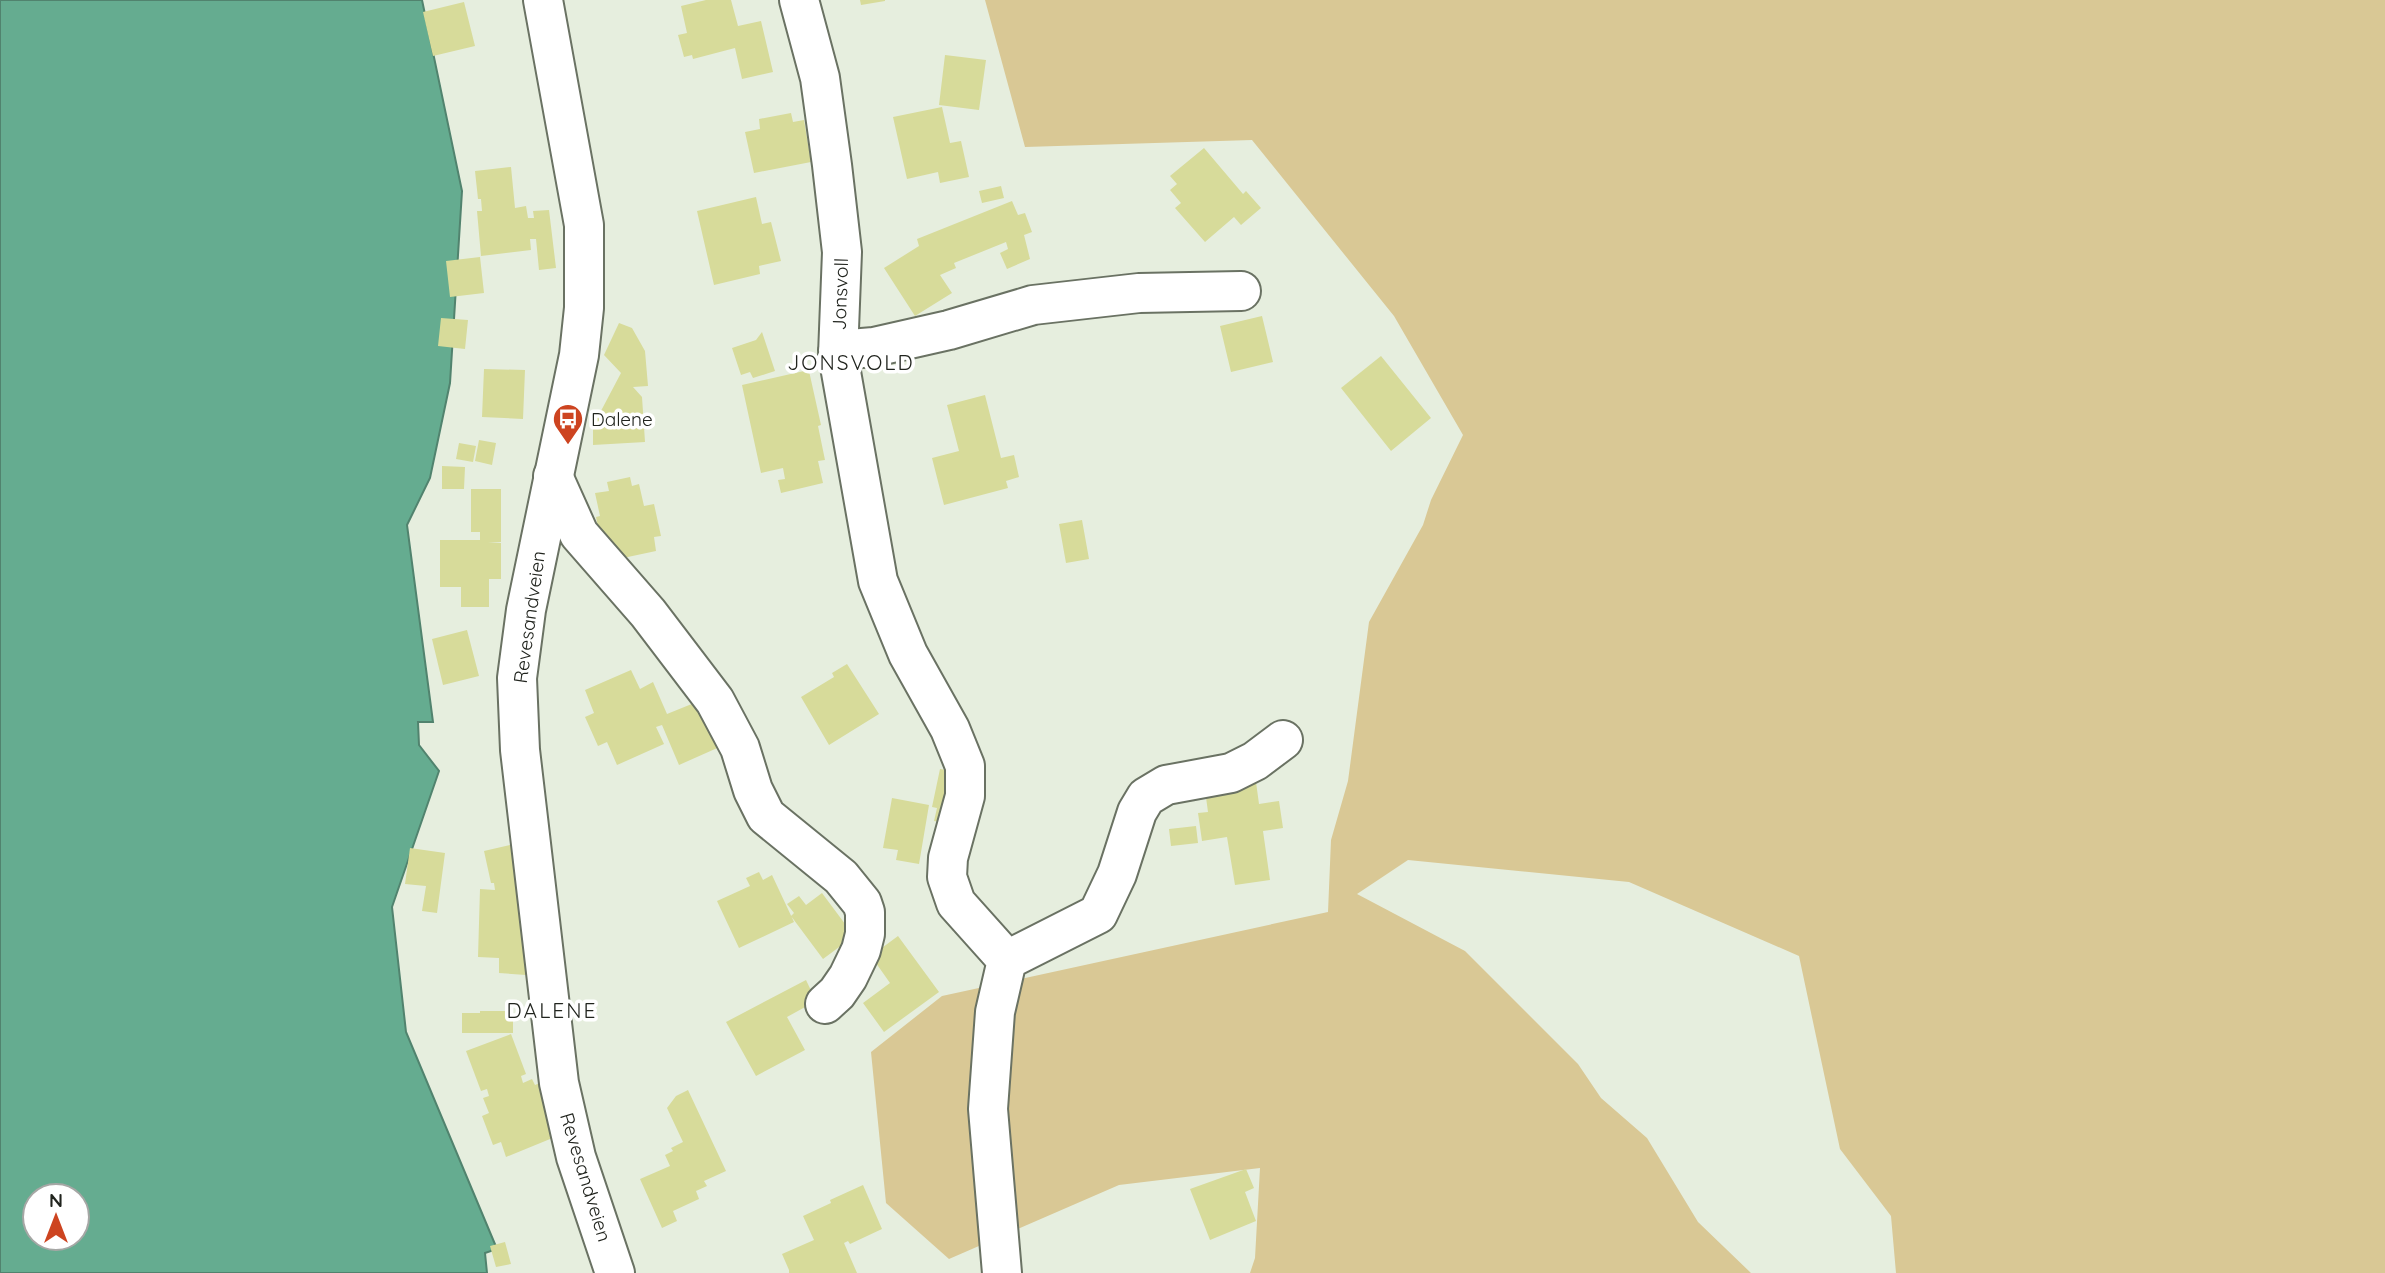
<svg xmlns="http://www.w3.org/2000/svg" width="2385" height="1273" font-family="Quicksand,sans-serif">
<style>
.green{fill:#d9c895}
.water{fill:#65ac90;stroke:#51836e;stroke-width:2;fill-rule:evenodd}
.building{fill:#d7db9a}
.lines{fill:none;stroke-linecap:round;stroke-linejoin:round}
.minor-casing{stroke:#6a7263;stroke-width:42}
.major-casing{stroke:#6a7263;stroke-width:42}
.minor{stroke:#fff;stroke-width:38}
.major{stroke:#fff;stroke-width:38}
.labels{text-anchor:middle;stroke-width:7;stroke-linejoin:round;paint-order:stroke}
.street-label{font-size:19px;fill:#21241e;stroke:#fff}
.poi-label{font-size:19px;fill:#21241e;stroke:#fff;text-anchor:start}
.neighbourhood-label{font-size:21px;letter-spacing:2px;fill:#21241e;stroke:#fff}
</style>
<rect width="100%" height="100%" fill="#e6eede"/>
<!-- green -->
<path class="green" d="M985,0H2385V1273H1896L1891,1216L1840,1149L1799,956L1629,882L1408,860L1357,894L1465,951L1578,1064L1601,1098L1647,1138L1698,1222L1751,1273H1250L1255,1258L1260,1168L1119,1185L949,1259L886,1203L871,1052L942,996L1328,912L1331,840L1348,781L1369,622L1423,525L1431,500L1463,435L1394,316L1252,140L1025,147Z"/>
<!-- water -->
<path class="water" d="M0,0H422L462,191L450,383L430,478L407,525L433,722H418L419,745L439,771L392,907L406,1032L497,1249L485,1253L487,1273H0ZM35,1196H77V1238H35Z"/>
<!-- building -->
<path class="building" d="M706,0H731L738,26L761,21L773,72L742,79L735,48L693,59L692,55L684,57L678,35L687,33L681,6Z
M860,0H885V1L861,5Z
M464,2L475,46L433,56L423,12Z
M945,55L986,60L979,110L939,105Z
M942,107L950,143L961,141L969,177L940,183L938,172L907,179L893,117Z
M791,113L793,122L804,120L811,162L754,173L745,132L760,129L759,119Z
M1204,148L1243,194L1246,191L1261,208L1241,225L1234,217L1205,242L1175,208L1181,203L1170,190L1177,184L1170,176Z
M511,167L515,208L526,206L528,218H534L533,211L549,210L556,268L539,270L536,239H530L531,250L481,256L477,211H482L481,199H478L475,171Z
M1001,186L1004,198L982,203L979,191Z
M756,197L762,224L771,222L781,261L759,266L760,274L714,285L697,211Z
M1012,201L1018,215L1025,213L1032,232L1024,235L1030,259L1007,269L1000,253L1008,249L1006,242L954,263L956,268L940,275L952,293L915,316L884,268L919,246L917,239Z
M480,257L484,293L450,297L446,261Z
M1262,316L1273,362L1231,372L1220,326Z
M441,318L468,320L465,349L438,346Z
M619,323L632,328L645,351L648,386L633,387L642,397L645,442L593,445V426L621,373L604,355Z
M762,332L775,371L753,378L750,372L741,375L732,348L756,340Z
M1381,356L1431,418L1391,451L1341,388Z
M484,369L525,370L523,419L482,417Z
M804,371H809L821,425L818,426L825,460L818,461L823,483L781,493L778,480L785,479L783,468L761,473L742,385Z
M985,395L1001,458L1014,455L1019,477L1006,481L1008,488L944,505L932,458L959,451L947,405Z
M479,440L496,443L492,465L475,461Z
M459,443L476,446L473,462L456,459Z
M442,466L465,467L464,489H442Z
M630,477L632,486L639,484L644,506L654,504L661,536L654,537L656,551L609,561L600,538L596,517L600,516L595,493L609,491L607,482Z
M471,489H501V542L488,543H501V579H489V607H461V587H440V540H480V532H471Z
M1082,520L1089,559L1066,563L1059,524Z
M467,630L479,676L443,685L432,639Z
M847,664L879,714L829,745L801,697L834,677L832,673Z
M631,670L640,689L653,682L667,714L704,699L724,745L679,765L662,725L656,727L664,744L617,765L607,742L598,746L585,717L594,713L585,690Z
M940,769L957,772L951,824L934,821L937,808L932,807Z
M1256,782L1259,804L1279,801L1283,828L1263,831L1270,880L1235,885L1227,837L1202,841L1198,813L1208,812L1205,790Z
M892,798L929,805L919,864L896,860L898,850L883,848Z
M1196,826L1198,843L1171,846L1169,829Z
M518,843L529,891L526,975L499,973V958L478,957L480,889L495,890L494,883H491L484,851Z
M410,848L445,853L437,913L422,911L426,886L405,884Z
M759,872L763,880L772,875L794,922L739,948L717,901L750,886L746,878Z
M822,893L854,936L823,959L791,916L794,913L787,904L799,896L806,905Z
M898,936L939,992L884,1032L863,1003L890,983L871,956Z
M806,980L816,1001L787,1017L805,1050L756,1076L726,1022Z
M480,1011H513V1033H462V1013H480Z
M511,1034L526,1074L521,1076L523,1083L532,1079L535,1085L540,1083L555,1137L506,1157L501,1142L493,1145L482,1116L489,1113L483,1098L489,1096L487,1089L481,1091L466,1051Z
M688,1090L726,1171L704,1181L707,1186L696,1191L699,1199L673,1211L677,1221L662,1228L640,1179L670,1166L665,1155L673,1151L671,1148L683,1142L667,1108L676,1096Z
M1246,1169L1254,1188L1245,1192L1256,1221L1210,1240L1190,1189Z
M863,1185L882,1229L850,1244L848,1241L844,1243L857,1273H789V1270L782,1254L814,1240L803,1216L831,1203L830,1200Z
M505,1242L511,1264L496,1267L490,1246Z"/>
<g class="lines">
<!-- minor casing -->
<g class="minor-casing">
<path id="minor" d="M799,0L820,78L832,165L842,252L838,355L878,581L908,654L950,729L965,766V796L948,858L947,877L956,903L1007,960
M838,350L874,347L949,330L1033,305L1139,293L1241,291
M553,476L579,534L648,613L715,701L740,748L753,790L766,816L841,877L862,903L865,912V934L861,950L848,977L837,993L825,1004
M1007,960L1098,914L1117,874L1137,812L1146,797L1166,785L1231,773L1255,761L1283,740
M1002,1273L988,1109L995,1012L1007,960"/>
</g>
<!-- major casing -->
<g class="major-casing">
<path id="major" d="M543,0L584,225V308L579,355L526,610L517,678L520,750L559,1083L576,1157L615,1273"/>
</g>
<!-- minor -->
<use href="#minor" class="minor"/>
<!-- major -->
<use href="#major" class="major"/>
</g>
<!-- icons -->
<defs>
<g id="bus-pin" transform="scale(1.575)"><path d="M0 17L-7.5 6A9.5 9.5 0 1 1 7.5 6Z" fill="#cd4420" stroke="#fff"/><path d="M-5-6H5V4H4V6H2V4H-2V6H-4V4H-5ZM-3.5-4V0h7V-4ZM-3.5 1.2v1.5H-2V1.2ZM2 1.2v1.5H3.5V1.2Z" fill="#fff"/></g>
</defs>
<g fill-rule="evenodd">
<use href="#bus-pin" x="568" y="419"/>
</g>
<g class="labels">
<!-- street labels -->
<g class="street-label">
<text transform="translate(840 294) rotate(-88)" y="7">Jonsvoll</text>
<text transform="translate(529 617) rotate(-82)" y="7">Revesandveien</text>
<text transform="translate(586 1177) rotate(73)" y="7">Revesandveien</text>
</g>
<!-- poi labels -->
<g class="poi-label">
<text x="591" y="426">Dalene</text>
</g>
<!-- neighbourhood labels -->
<g class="neighbourhood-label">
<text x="851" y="370">JONSVOLD</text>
<text x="552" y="1018">DALENE</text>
</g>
</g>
<!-- north arrow -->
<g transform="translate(56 1217)"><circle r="33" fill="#ffffff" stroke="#a6a7a5" stroke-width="2"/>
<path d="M0-5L12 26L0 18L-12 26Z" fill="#cd4420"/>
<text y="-10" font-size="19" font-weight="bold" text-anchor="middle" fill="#21241e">N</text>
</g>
</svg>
